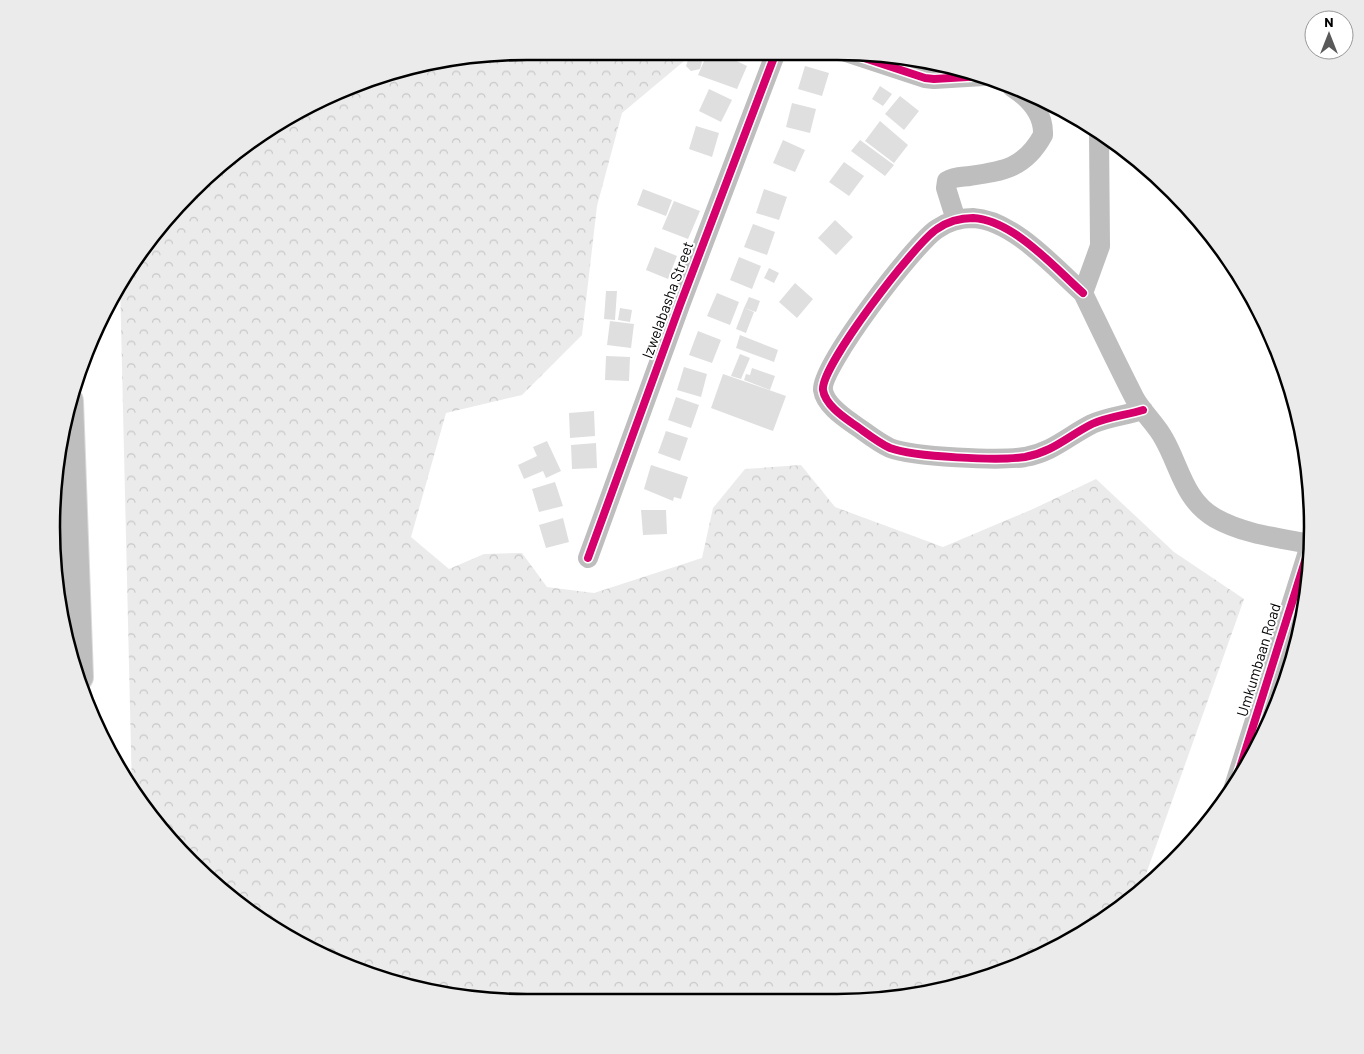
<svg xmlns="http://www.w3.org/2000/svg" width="1364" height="1054" font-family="Barlow,sans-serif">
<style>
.forest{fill:url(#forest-crowns)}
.building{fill:#dfdfdf}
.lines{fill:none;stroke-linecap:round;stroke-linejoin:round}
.highway-casing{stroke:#dbdbdb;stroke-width:30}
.street{stroke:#bebebe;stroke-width:20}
.highway{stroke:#bebebe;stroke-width:28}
.cycleway-casing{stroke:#fff;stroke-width:11}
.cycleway{stroke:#d6006c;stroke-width:8}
.labels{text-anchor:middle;stroke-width:4;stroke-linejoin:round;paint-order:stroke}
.street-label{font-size:15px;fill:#000;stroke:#fff}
.rim{fill:none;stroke:#000;stroke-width:2.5}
</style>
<defs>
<pattern id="forest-crowns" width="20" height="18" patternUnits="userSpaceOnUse" patternTransform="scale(1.25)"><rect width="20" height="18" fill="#ebebeb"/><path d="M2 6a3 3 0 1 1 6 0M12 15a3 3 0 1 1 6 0" fill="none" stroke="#c8c8c8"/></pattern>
</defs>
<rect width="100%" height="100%" fill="#fff"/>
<!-- forest -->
<path class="forest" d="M527,51L683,52V62L622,113L597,206L582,335L522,395L446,413L411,537L449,569L484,554L522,553L547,587L594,593L702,558L713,508L745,469L801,465L835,507L943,547L1033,509L1096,479L1174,552L1244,599L1140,891L1101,923L990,977L899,999H465L374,977L263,923L190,863L132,792L120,282L190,191L289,115L404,68Z"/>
<!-- building -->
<path class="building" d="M708,52H718L747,66L737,89L698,75Z
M697,56L702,62L700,69L691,71L686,66L689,57Z
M805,66L829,73L822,96L798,89Z
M880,86L892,94L883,106L872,99Z
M709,89L732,100L721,122L699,111Z
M900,96L919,111L904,130L885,114Z
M792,103L816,109L810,133L786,127Z
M880,121L908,145L894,163L865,141Z
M696,126L719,133L712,157L689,149Z
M783,140L805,150L795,172L773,163Z
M860,140L894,165L885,176L851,151Z
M844,162L864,176L849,196L829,182Z
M643,189L672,200L666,216L637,205Z
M764,189L787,197L779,220L756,213Z
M674,201L700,211L688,239L662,229Z
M835,220L853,237L836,255L818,238Z
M753,224L775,232L767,255L744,247Z
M655,247L677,256L668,279L646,270Z
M739,257L761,266L752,289L730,280Z
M769,268L779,273L774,283L764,278Z
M795,283L813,299L797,318L779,302Z
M606,291H617L615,320L604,319Z
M717,293L739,302L730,325L707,316Z
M749,297L760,301L756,312L744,308Z
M620,308L632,310L630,322L618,320Z
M744,308L754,312L746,333L736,329Z
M610,321L634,324L631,348L607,345Z
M698,331L721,340L712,363L689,355Z
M740,335L778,350L774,362L736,348Z
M740,354L750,358L741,379L731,376Z
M606,356L630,357L629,381L605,380Z
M684,367L707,374L701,397L677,390Z
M752,368L775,376L770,390L744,380L746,374L750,375Z
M723,374L786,396L773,431L711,408Z
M676,397L699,405L691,428L668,420Z
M594,411L595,436L570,438L569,413Z
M666,431L688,438L680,461L658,453Z
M547,441L561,471L546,478L543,471L524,479L518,465L537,456L533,447Z
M596,443L597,468L572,469L571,445Z
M651,465L688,477L681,499L674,497L673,501L644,489Z
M555,482L563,506L539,512L532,489Z
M641,510H666L667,534L643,535Z
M563,518L569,542L546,548L539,525Z"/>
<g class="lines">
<!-- highway casing -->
<g class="highway-casing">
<path id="highway" d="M69,401L79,677"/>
</g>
<!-- street -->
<path class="street" d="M846,52L925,78L934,79L984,76
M1099,132L1100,246L1083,293C1100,328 1117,364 1135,399C1143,413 1157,425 1164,439C1180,467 1184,500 1215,518C1243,534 1279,538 1310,544
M956,220L946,188L947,181C955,176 962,177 970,176C1004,171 1025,168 1043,135C1044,113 1029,98 1012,87
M1083,293C1054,267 1013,220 973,218C961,218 947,222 937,229C915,243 820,367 823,390C825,404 842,416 852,423C864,431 877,442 890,448C914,457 999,461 1025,457C1053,452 1068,436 1092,424C1107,417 1127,415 1143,410
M588,558L680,305L776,52
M1233,790L1312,539"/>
<!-- highway -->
<use href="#highway" class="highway"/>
<!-- cycleway casing -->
<g class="cycleway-casing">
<path id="cycleway" d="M846,52L925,78L934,79L984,76
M1083,293C1054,267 1013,220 973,218C961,218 947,222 937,229C915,243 820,367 823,390C825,404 842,416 852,423C864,431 877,442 890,448C914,457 999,461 1025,457C1053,452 1068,436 1092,424C1107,417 1127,415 1143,410
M588,558L680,305L776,52
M1233,790L1312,539"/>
</g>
<!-- cycleway -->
<use href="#cycleway" class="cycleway"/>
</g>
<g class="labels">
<!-- street labels -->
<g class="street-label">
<text transform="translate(668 300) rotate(-70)" y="5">Izwelabasha Street</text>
<text transform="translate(1259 660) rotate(-73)" y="5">Umkumbaan Road</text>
</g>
</g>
<!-- crop -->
<path d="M0 0H1364V1054H0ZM527 60H837A467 467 0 0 1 1304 527V527A467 467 0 0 1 837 994H527A467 467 0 0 1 60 527V527A467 467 0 0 1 527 60Z" fill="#ebebeb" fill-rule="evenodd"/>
<path class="rim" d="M527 60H837A467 467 0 0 1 1304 527V527A467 467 0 0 1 837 994H527A467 467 0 0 1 60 527V527A467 467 0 0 1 527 60Z"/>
<!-- north arrow -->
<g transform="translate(1329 35)"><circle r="24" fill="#ffffff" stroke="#999999"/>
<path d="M0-4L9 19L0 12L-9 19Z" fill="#595959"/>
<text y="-8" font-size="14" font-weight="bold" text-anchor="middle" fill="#000000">N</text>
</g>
</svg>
